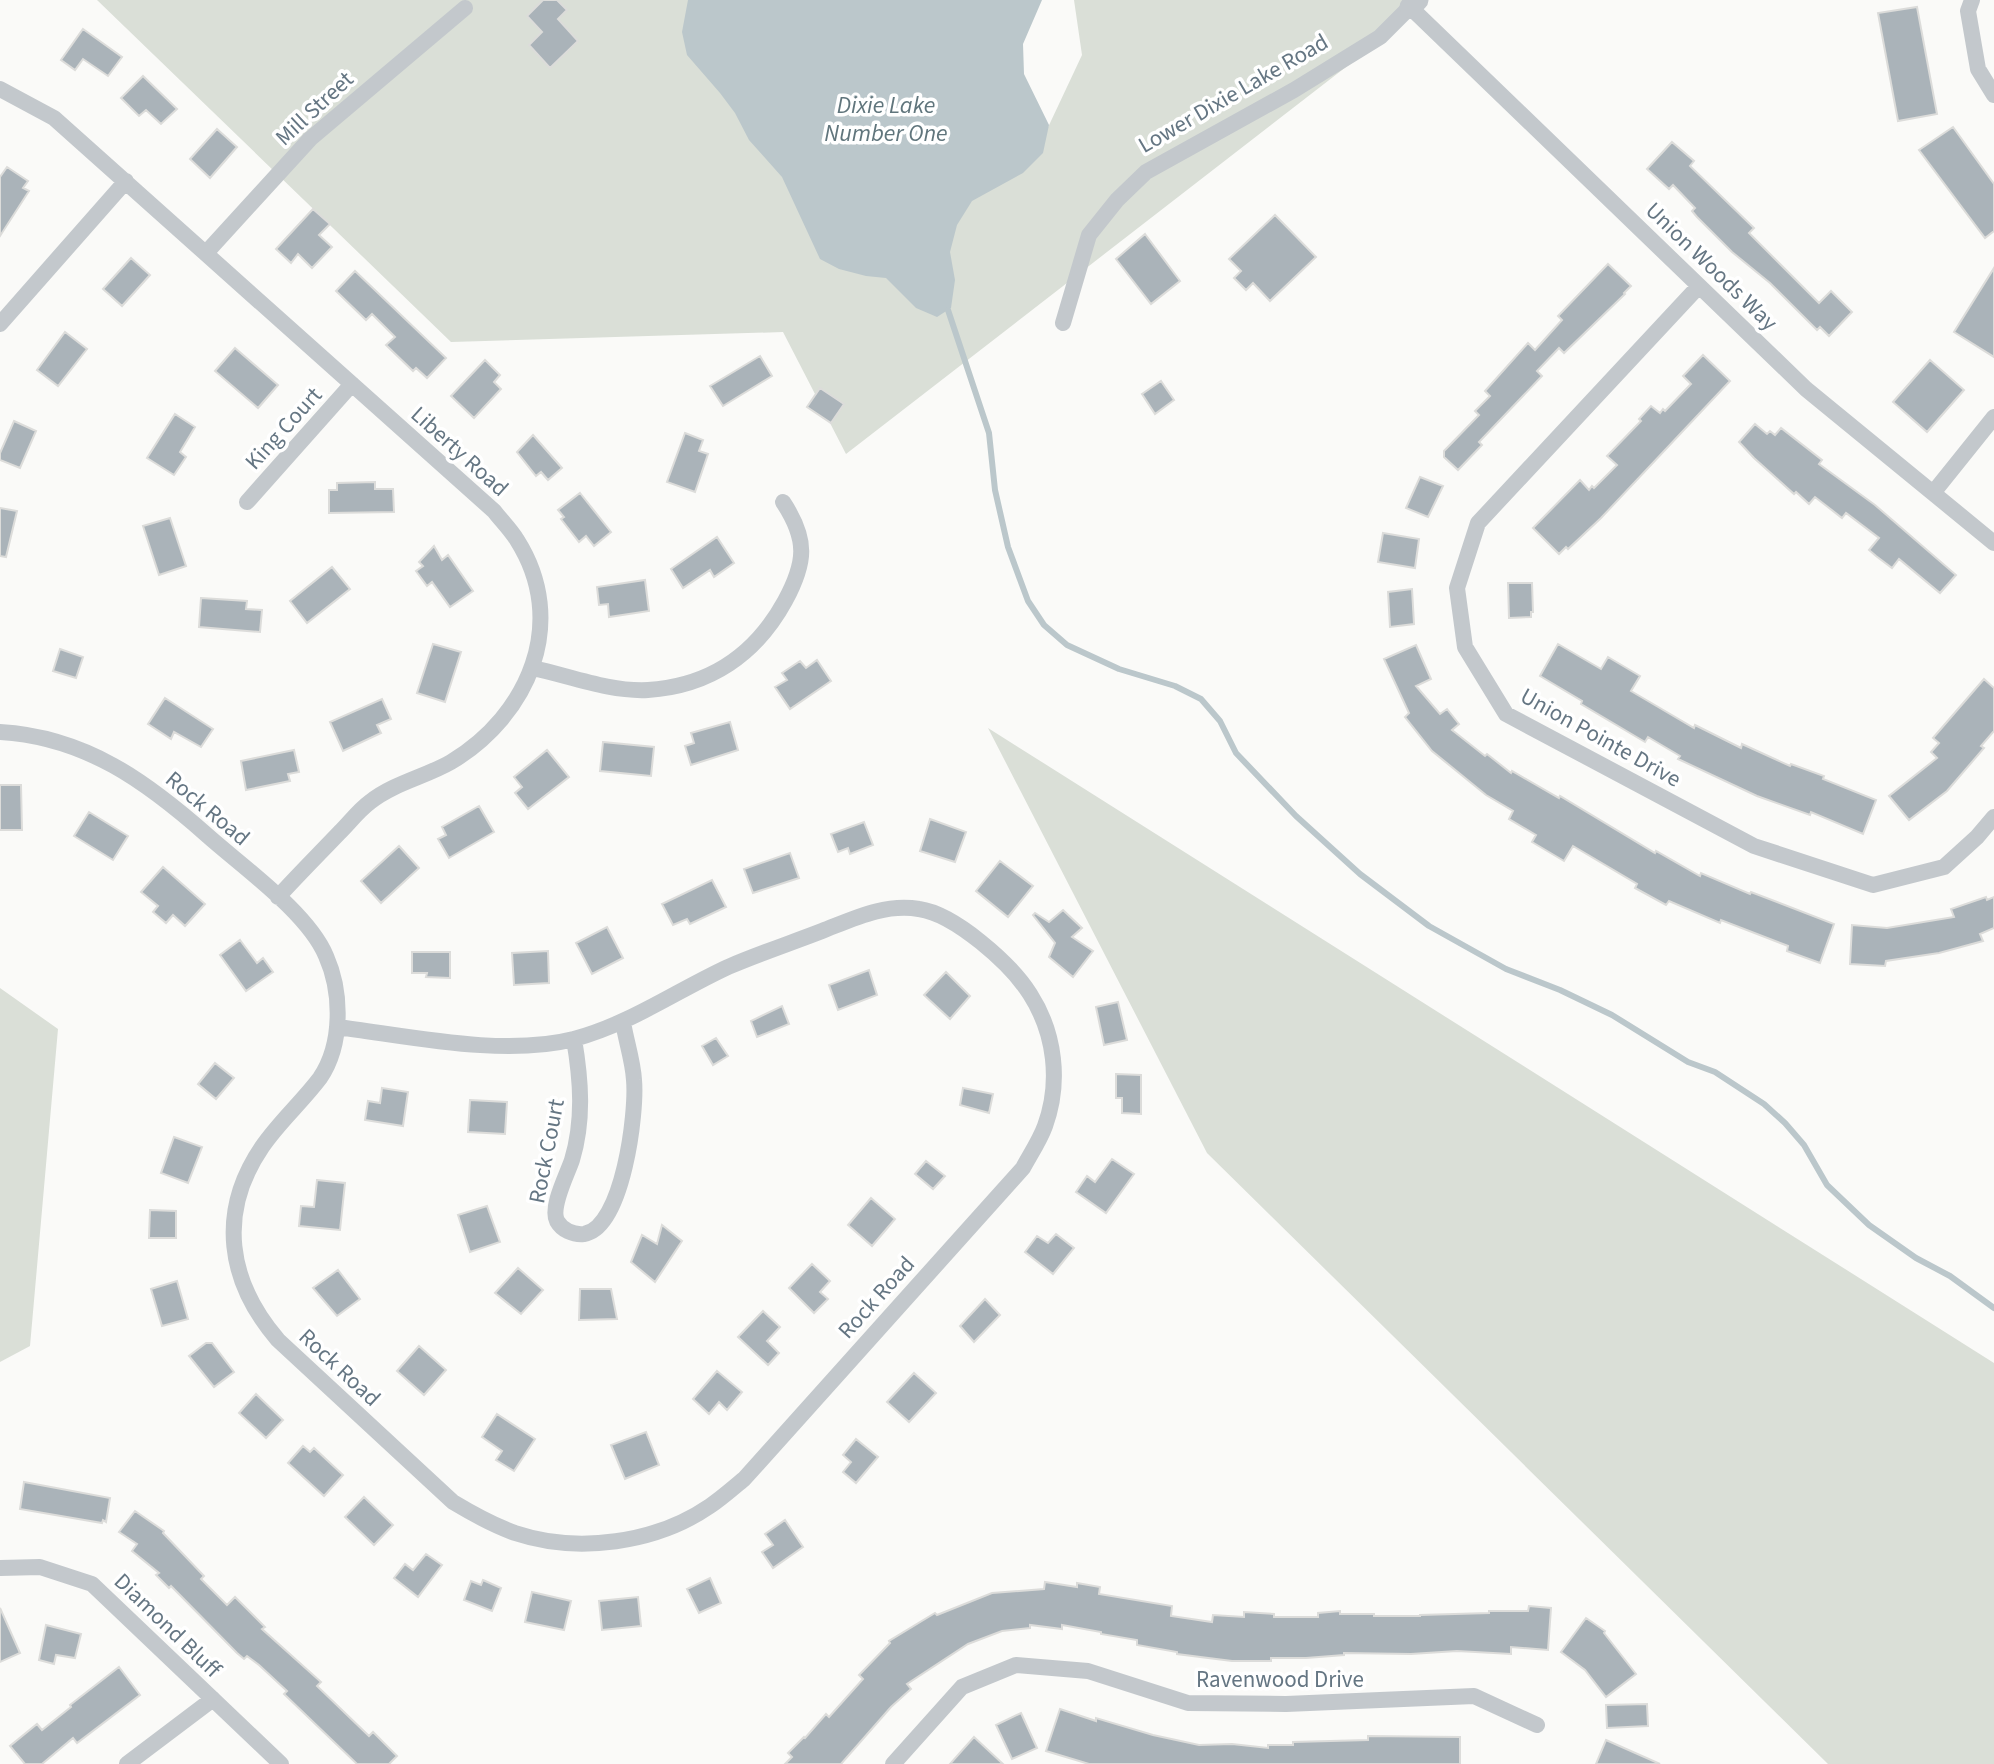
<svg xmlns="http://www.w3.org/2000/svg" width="1994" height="1764" font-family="'Source Sans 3',sans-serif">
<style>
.green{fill:#dadfd7}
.water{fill:#bbc7cb}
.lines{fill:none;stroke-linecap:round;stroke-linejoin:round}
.stream{stroke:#bbc7cb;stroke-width:6}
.building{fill:#aab3b9;stroke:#dcdcda;stroke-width:2}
.minor{stroke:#c3c8cc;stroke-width:16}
.tertiary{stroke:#c3c8cc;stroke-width:21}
.labels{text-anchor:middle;stroke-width:7;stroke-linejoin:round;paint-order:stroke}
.street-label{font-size:23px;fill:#657683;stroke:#fff}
.water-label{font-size:24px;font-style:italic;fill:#60757c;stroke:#fff}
</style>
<rect width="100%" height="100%" fill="#fafaf8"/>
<!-- green -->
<path class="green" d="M97,0H693L1043,138L1082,55L1074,0H1418L1399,26L846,454L783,332L451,342Z
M988,728L1994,1363V1764H1828L1207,1153Z
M0,988L58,1029L30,1346L0,1362Z"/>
<!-- water -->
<path class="water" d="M688,0H1042L1023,44L1024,74L1049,125L1043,153L1023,173L972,201L957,225L950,252L955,280L951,308L937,317L916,308L886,278L866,276L839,269L820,259L782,177L749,140L735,113L720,93L687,55L682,32Z"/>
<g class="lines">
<!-- stream -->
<path class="stream" d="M948,310L989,433L995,490L1008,547L1028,601L1044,625L1067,645L1119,669L1175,686L1201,699L1220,721L1236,753L1296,816L1360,874L1429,926L1506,969L1560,990L1612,1015L1688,1062L1715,1072L1764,1104L1785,1123L1804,1145L1827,1185L1869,1225L1916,1258L1950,1276L1994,1308"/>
</g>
<!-- building -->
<path class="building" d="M543,0H557L567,10L558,19L578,41L550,68L529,45L542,32L527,16Z
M1917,7L1937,114L1898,121L1878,13Z
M83,29L122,57L108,76L83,59L75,70L61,60Z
M143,76L177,109L161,124L146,110L139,116L121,98Z
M1953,127L1994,184V231L1985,238L1919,150Z
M217,129L237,147L210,178L190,159Z
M1672,142L1694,161L1690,166L1754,228L1749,233L1819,303L1831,291L1852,312L1829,336L1820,327L1817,330L1770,283L1732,252L1697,217L1692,211L1695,208L1673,185L1669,189L1647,169Z
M7,167L28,181L23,188L29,191L0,236V177Z
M313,209L330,224L319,235L332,247L312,268L298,254L291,263L276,249Z
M1275,215L1316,257L1270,301L1253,283L1246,290L1234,278L1241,271L1229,259Z
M1145,234L1180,281L1151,304L1116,259Z
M131,258L150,275L122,306L103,289Z
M1608,264L1631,286L1624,293L1625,294L1564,353L1559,348L1537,371L1542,376L1479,442L1482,445L1458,470L1444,457V451L1479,415L1475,411L1490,396L1485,391L1528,343L1535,350L1562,320L1558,316Z
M1994,268V357L1954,332Z
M355,271L446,358L427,378L416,368L413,371L386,345L395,337L372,314L366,320L336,291Z
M65,332L87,349L58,386L37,370Z
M235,348L278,385L258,408L215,371Z
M1703,355L1730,381L1601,518L1568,549L1566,547L1559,554L1533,528L1580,480L1589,490L1592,486L1594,488L1617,465L1607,456L1641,421L1639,419L1651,406L1660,413L1663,409L1665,411L1691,384L1683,376Z
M760,356L772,376L723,406L710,386Z
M485,360L500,375L494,382L501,389L474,418L451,396Z
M1930,360L1964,390L1927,432L1893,402Z
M1161,381L1174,400L1155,414L1142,394Z
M820,388L844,404L831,423L807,407Z
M175,414L195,427L180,452L186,457L174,475L147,458Z
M14,421L36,431L20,468L0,460V453Z
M1755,424L1767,434L1770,431L1775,435L1781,428L1822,460L1819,464L1875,505L1956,575L1940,593L1899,559L1892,568L1876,556L1869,550L1879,538L1846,513L1842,518L1815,497L1809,504L1796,492L1794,494L1754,458L1739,442Z
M685,433L703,440L699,451L708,454L695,492L667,482Z
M533,435L562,468L548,480L541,472L536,476L517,452Z
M1420,477L1443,486L1428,517L1406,508Z
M375,482V489H393L394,512L329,513V490H337V483Z
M580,493L611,532L594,546L586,536L579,542L561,519L564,517L558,510Z
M0,508L17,511L6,557L0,556Z
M170,518L186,566L159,575L143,526Z
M1383,533L1419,539L1415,568L1378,562Z
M717,537L734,563L714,577L710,570L683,588L671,569Z
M434,546L442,560L448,555L473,591L450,607L432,582L427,586L416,571L423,566L419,562Z
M332,567L350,589L307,623L290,601Z
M645,580L649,611L609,617L608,604L599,605L597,587Z
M1508,583H1532L1533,612H1531V617L1509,618Z
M1412,589L1414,624L1390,627L1388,592Z
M201,598L247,601L246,609L262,610L260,632L199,627Z
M433,644L461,652L445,702L417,693Z
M1558,644L1601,669L1608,657L1640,676L1631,691L1694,728L1695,725L1741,748L1742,744L1790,766L1791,764L1824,776L1823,779L1876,800L1863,834L1811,812L1810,815L1757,796L1678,759L1680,756L1648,737L1645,742L1581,704L1582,701L1540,676Z
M1416,645L1431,679L1416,686L1440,714L1447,709L1459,724L1452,730L1485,756L1487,754L1511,773L1512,771L1559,798L1560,796L1655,853L1656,851L1700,876L1701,873L1750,894L1751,892L1834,924L1820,963L1787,951L1788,946L1721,920L1720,923L1669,901L1666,905L1635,888L1637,884L1573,846L1564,861L1532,842L1536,835L1509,819L1513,811L1486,795L1432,751L1405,717L1409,713L1384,659Z
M60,649L83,657L76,678L53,671Z
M817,660L831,681L790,709L775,687L787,680L782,673L800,661L806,668Z
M1984,679L1994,688V731L1981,746L1984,748L1947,791L1909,820L1889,796L1937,758L1931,752L1939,743L1933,738Z
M165,698L213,729L201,747L174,732L171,739L148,724Z
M382,699L391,719L377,725L381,733L343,751L330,722Z
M730,722L738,750L691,765L685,746L694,743L691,733Z
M603,742L654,747L651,776L600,771Z
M294,750L299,772L288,774L290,781L246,790L241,761Z
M547,750L569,777L528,809L515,793L522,787L514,777Z
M0,785H21L22,830H0Z
M479,806L494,832L449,858L438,839L446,835L442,827Z
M89,812L128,836L113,860L74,836Z
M930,819L966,832L955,862L920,851Z
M864,822L873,845L850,854L848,848L838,852L831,834Z
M399,846L419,868L381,903L361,881Z
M790,853L799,878L753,893L744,869Z
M1000,861L1033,886L1008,917L976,891Z
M163,867L205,904L185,926L173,915L166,923L153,912L158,906L141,892Z
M712,880L726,907L690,924L687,919L673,925L662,904Z
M1986,897L1987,900L1994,897V928L1980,934L1983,941L1939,953L1886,961L1885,966L1850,964L1852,925L1887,928L1954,917L1951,909Z
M1063,910L1082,928L1072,937L1093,951L1073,977L1049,957L1055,943L1033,915L1035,913L1049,922Z
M607,927L623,958L592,974L576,943Z
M240,940L257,963L263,958L273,972L246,991L220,955Z
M548,951L549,983L514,985L512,953Z
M412,952H450V978L426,977L427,973H412Z
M869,970L877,995L838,1010L829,985Z
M946,972L970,996L950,1019L924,995Z
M1118,1002L1127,1040L1104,1045L1096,1007Z
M782,1006L789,1024L757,1037L751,1021Z
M716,1038L728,1056L713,1065L702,1046Z
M215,1063L234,1078L216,1099L198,1084Z
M1116,1074L1141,1075V1114L1122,1113V1098H1116Z
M382,1088L408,1092L403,1126L365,1120L368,1101L380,1103Z
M963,1088L993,1094L989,1113L960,1105Z
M470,1100L507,1102L505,1134L468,1132Z
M174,1137L202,1147L188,1183L161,1173Z
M1112,1159L1134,1174L1106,1213L1076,1192L1087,1176L1095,1182Z
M926,1161L945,1176L933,1189L915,1174Z
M317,1180L345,1183L340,1230L299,1226L301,1206L314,1207Z
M871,1198L895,1219L872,1246L848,1225Z
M487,1206L500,1242L470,1252L458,1215Z
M150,1210L176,1211V1238H149Z
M662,1225L682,1241L655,1282L631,1262L642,1235L657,1244Z
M1056,1234L1074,1248L1053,1274L1025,1252L1037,1236L1048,1243Z
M812,1264L830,1281L820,1292L828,1299L814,1313L789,1288Z
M518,1268L543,1290L521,1314L495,1293Z
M338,1270L360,1299L337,1316L313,1288Z
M177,1281L188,1319L162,1326L151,1289Z
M580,1289H611L617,1319L579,1320Z
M985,1299L1000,1315L974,1342L960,1326Z
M763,1311L780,1327L767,1341L779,1353L768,1365L738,1337Z
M206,1343H212L234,1372L214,1387L189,1356Z
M419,1346L446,1370L424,1395L397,1371Z
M717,1371L742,1392L727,1410L719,1402L709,1414L693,1399Z
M914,1373L936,1393L909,1422L887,1402Z
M256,1394L283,1420L266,1438L239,1413Z
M497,1414L535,1439L514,1471L496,1460L502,1451L482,1437Z
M646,1432L659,1465L625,1479L611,1445Z
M856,1439L878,1457L856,1483L843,1472L851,1462L843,1455Z
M303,1446L310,1452L314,1448L343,1475L324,1496L288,1463Z
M24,1482L110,1498L106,1522L103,1520L102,1523L20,1509Z
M364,1497L393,1525L374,1545L345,1517Z
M135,1511L164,1531L163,1533L204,1576L201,1579L227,1605L235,1597L265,1627L262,1629L321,1682L317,1686L369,1736L373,1732L397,1756L389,1764H357L284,1694L287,1691L259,1665L247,1656L244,1659L237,1653L171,1586L169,1588L156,1575L159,1573L132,1551L137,1544L119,1532Z
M785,1520L803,1547L773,1568L762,1552L773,1545L765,1534Z
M426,1554L442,1565L418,1597L394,1578L405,1564L413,1570Z
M710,1578L721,1603L699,1613L687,1589Z
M483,1580L501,1588L492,1611L464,1600L471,1581L481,1585Z
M1045,1582L1077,1587V1583L1100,1587L1099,1594L1172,1606L1171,1616L1212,1622L1213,1615L1244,1617V1612L1274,1614V1617H1318V1613L1340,1611V1614H1374V1616H1420V1615L1489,1613V1611H1528L1529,1606L1551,1608L1548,1650L1511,1647V1654L1457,1651L1411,1654L1344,1653V1655L1306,1658H1271V1661H1232L1177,1654V1652L1137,1645V1640L1101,1634V1632L1062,1625V1629L1030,1625V1628L1002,1631L968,1644L907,1684L911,1689L891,1707L841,1764H785L792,1757L788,1753L804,1737L805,1738L826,1714L829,1717L863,1679L859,1675L890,1643L889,1641L935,1613L937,1615L992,1593L1044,1589Z
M532,1592L571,1601L564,1630L525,1622Z
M638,1597L641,1626L602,1630L599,1601Z
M0,1608L20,1653L0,1662Z
M1586,1618L1605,1631L1604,1633L1636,1674L1606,1697L1585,1670L1561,1652Z
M46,1625L81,1634L75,1658L56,1655L54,1664L39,1660Z
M119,1667L140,1695L77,1743L73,1738L42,1764H25L10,1746L37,1724L42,1730L71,1707L70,1705Z
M1647,1704L1648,1726L1607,1728L1606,1705Z
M1060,1709L1096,1721V1718L1153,1735L1199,1745L1232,1744L1268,1748V1745H1293V1742L1368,1740V1736L1460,1737V1764H1089L1046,1751Z
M1021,1713L1037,1748L1012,1759L996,1725Z
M974,1737L1003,1764H950Z
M1606,1740L1660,1764H1596Z"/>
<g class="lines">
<!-- minor -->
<path class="minor" d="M1972,0L1968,11L1978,69L1994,95
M0,89L54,118L494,511C501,520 511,530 517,540C569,622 529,715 451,762C425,777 394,783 370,802C359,810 350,822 340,832C319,854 298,875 278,897
M206,253L310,139L465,8
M1699,286L1478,523L1457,588L1465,647L1506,714L1754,846L1873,885L1944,867L1977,837L1994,817
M1063,323L1089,235L1117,200L1146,172L1294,90L1380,37L1410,7L1806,389L1994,543
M0,324L126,181
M1933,493L1994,417
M247,502L352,384
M533,668C570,676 610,692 648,690C710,686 756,654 785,601C806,562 808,540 783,502
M0,732C86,737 147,782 208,836C244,868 308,913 326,956C342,992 343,1044 320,1078C302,1102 279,1122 262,1147C217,1213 228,1282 278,1340L453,1502C473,1514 493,1525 515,1533C578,1554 656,1543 710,1506C722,1498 733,1488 744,1479L1023,1168C1030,1155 1040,1140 1045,1126C1061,1082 1055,1033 1030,994C1011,964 955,914 919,909C885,903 853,919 822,931C791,943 758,954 728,967C676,991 630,1024 574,1039C504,1057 409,1036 337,1027
M574,1039C581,1080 584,1120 572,1160C567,1175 550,1207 557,1221C562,1230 573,1235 584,1234C623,1228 637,1112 634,1080C633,1061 626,1041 623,1022
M0,1568L40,1567L92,1584L281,1764
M127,1764L213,1699
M893,1764L962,1687L1016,1665L1088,1671L1188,1703L1286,1704L1474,1696L1537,1725"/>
<!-- tertiary -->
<path class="tertiary" d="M1410,7L1418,0"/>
</g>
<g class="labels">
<!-- street labels -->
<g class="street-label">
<text transform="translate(1233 93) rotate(-30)" y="8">Lower Dixie Lake Road</text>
<text transform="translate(314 108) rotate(-43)" y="8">Mill Street</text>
<text transform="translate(1712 266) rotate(44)" y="8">Union Woods Way</text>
<text transform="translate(283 428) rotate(-48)" y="8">King Court</text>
<text transform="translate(460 451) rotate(42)" y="8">Liberty Road</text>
<text transform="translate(1601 737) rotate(29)" y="8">Union Pointe Drive</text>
<text transform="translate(208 808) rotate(40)" y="8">Rock Road</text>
<text transform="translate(546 1151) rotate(-79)" y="8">Rock Court</text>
<text transform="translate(876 1297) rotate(-48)" y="8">Rock Road</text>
<text transform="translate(340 1367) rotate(43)" y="8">Rock Road</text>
<text transform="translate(168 1625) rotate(44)" y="8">Diamond Bluff</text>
<text x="1280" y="1687">Ravenwood Drive</text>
</g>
<!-- water labels -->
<g class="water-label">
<text x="886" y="113">Dixie Lake<tspan x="886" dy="28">Number One</tspan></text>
</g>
</g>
</svg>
